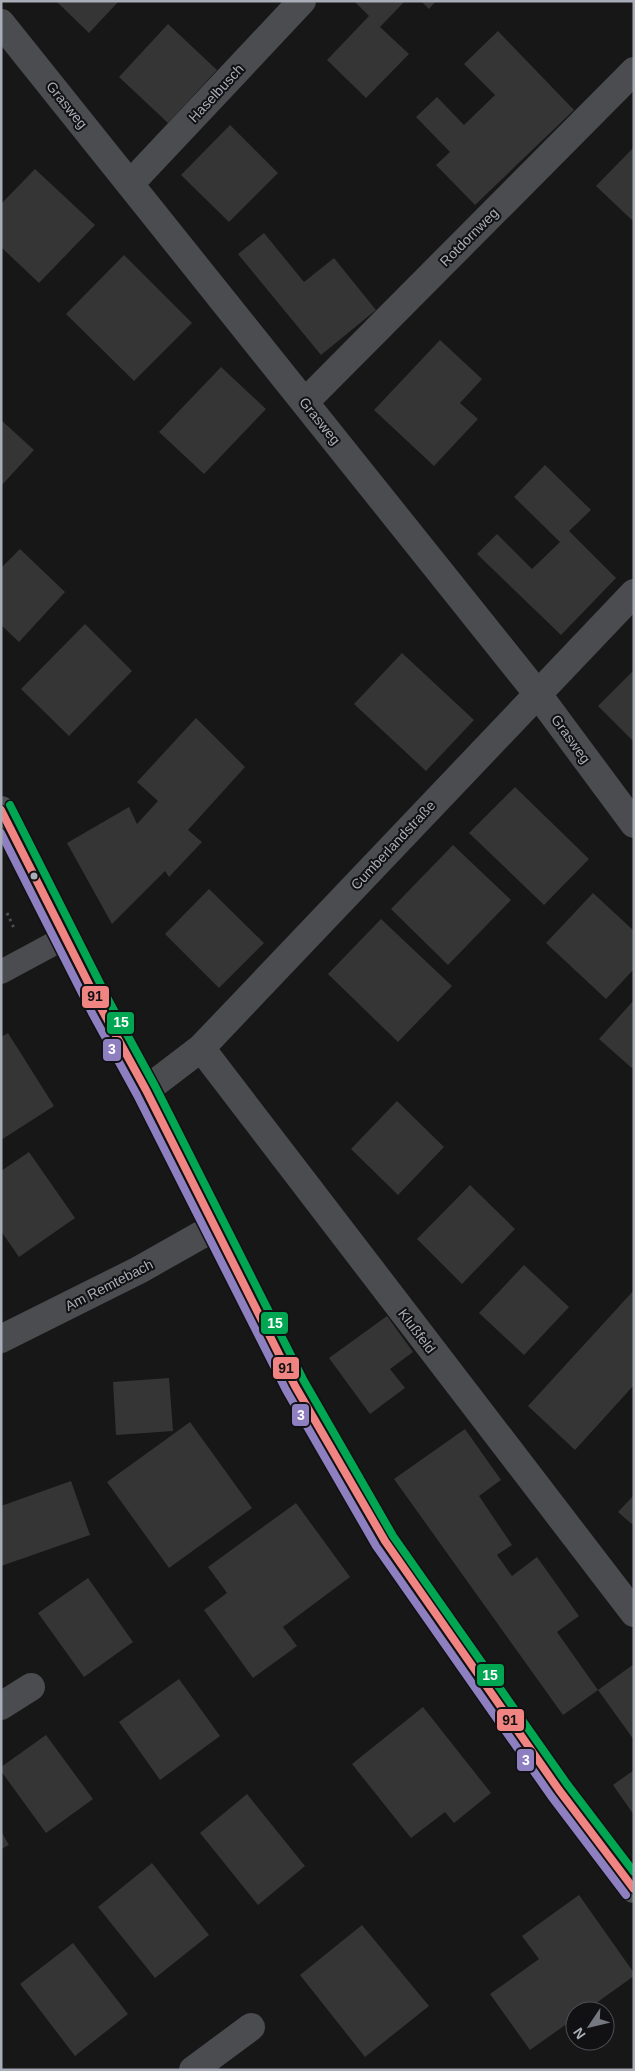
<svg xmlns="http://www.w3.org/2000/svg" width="635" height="2071" font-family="Arial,sans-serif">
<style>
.building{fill:#353536}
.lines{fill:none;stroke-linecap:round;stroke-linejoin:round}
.path{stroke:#4d4e52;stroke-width:3;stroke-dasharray:2.5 4;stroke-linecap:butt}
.service{stroke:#4b4c50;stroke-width:24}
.minor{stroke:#4b4c50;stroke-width:28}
.primary{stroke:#4d4f52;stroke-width:28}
.bus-1-casing{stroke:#111113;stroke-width:11}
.bus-2-casing{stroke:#111113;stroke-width:11}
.bus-3-casing{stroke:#111113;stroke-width:11}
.bus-1{stroke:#f08482;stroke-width:8}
.bus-2{stroke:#8e80c0;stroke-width:8}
.bus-3{stroke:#00a651;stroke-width:8}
.bus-dot{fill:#a8adb8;stroke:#111113;stroke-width:2}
.labels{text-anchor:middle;stroke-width:4;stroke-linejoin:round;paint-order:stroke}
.street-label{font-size:14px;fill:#a8adb8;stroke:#111113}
.line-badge{stroke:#111113;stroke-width:2}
.badge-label{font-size:14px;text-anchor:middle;font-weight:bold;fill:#fff}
.pale-badge-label{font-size:14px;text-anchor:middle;font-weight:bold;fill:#111}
</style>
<rect width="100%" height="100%" fill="#171717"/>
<!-- building -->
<path class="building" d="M56,1H119L89,33Z
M354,1H405L380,27L409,54L366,98L327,60L369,16Z
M421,1H436L429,9Z
M168,24L217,70L168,123L119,77Z
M498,31L574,110L475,205L436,165L450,152L416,117L437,97L464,125L495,95L464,64Z
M230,125L278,173L229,222L181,175Z
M634,147V222L596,186Z
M35,169L95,225L39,283L1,247V204Z
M264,233L304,282L334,258L376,310L321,355L238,254Z
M124,255L192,323L134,381L66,314Z
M440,340L482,379L460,403L478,419L434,466L374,410Z
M221,367L266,409L204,474L159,432Z
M1,420L34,450L1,486Z
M545,465L591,510L569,531L616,578L561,635L477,554L497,534L532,569L560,542L514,497Z
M20,549L65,592L19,642L1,625V568Z
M85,624L132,671L69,736L21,689Z
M402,653L474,720L426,771L354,704Z
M634,670V742L598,706Z
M196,718L245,767L188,830L202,842L169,877L165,871L112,924L67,843L129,807L137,824L158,801L137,782Z
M515,787L589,859L544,905L469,833Z
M453,845L511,900L448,965L391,909Z
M209,889L264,943L219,988L165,934Z
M593,893L634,931V969L606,999L546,943Z
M381,919L452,986L398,1042L328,974Z
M634,1000V1070L599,1039Z
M8,1033L54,1106L1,1140V1037Z
M397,1101L444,1147L398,1195L351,1149Z
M29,1152L75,1218L19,1257L1,1231V1171Z
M470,1185L515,1229L462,1284L417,1239Z
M524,1265L569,1307L524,1355L479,1313Z
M634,1290V1385L575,1450L528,1406Z
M387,1316L413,1352L390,1369L405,1388L370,1414L329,1358Z
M169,1378L173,1431L116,1435L113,1382Z
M190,1422L252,1508L169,1568L107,1482Z
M465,1429L501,1480L479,1496L512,1545L497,1555L512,1576L537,1557L579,1616L557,1632L598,1690L563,1715L394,1479Z
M71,1481L90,1535L1,1566V1506Z
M634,1495V1526L618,1512Z
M296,1503L350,1577L283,1627L297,1646L253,1678L204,1610L227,1593L208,1567Z
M88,1578L133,1642L84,1677L38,1613Z
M634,1664V1740L598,1690Z
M179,1679L220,1736L160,1780L119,1722Z
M423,1707L491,1793L454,1823L445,1812L411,1838L352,1764Z
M46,1735L93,1799L46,1833L1,1771V1767Z
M634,1770V1815L613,1785Z
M247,1794L305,1866L258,1905L200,1833Z
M1,1831L9,1845L1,1849Z
M152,1863L209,1935L155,1978L98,1907Z
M579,1895L634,1973V1976L585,2011H575V2018L530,2050L490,1994L539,1959L522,1936Z
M362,1925L429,2006L365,2057L300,1975Z
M73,1943L128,2014L75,2056L20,1984Z"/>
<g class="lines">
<!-- path -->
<path class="path" d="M7,913L14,928"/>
<!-- service -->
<path class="service" d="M1,972L66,937"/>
<!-- minor -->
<path class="minor" d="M1,23L537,693L634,824
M130,184L302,1
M305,402L634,71
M201,1048L634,1613
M146,1090L201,1048L634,593
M1,1339L139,1270L215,1227
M1,1706L31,1687
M193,2070L251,2027"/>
<!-- primary -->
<path class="primary" d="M1,810L101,1008L146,1090L295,1386L385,1541L559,1790L634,1889"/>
<!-- bus-1 casing -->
<g class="bus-1-casing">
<path id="bus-1" d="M1,810L101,1008L146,1090L295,1386L385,1541L559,1790L634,1889"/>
</g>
<!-- bus-2 casing -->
<g class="bus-2-casing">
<path id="bus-2" d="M1,833L92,1013L137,1095L286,1390L376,1546L551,1796L626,1895"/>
</g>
<!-- bus-3 casing -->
<g class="bus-3-casing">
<path id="bus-3" d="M10,805L110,1003L155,1086L304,1381L393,1536L567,1784L634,1872"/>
</g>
<!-- bus-1 -->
<use href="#bus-1" class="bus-1"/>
<!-- bus-2 -->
<use href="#bus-2" class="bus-2"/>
<!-- bus-3 -->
<use href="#bus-3" class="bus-3"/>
</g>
<!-- markers -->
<circle class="bus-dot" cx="34" cy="876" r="4.5"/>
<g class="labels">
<!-- street labels -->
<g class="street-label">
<text transform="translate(216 93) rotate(-47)" y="5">Haselbusch</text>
<text transform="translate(67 105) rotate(51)" y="5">Grasweg</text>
<text transform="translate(469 237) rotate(-45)" y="5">Rotdornweg</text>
<text transform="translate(320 421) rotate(51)" y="5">Grasweg</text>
<text transform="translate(571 739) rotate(54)" y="5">Grasweg</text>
<text transform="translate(393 845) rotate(-47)" y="5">Cumberlandstraße</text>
<text transform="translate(109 1285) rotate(-27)" y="5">Am Remtebach</text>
<text transform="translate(417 1331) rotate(53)" y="5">Klußfeld</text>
</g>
</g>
<g class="line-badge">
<rect x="81" y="985" width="29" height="24" rx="5" fill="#f08482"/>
<rect x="106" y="1011" width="29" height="24" rx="5" fill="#00a651"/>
<rect x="102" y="1038" width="20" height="24" rx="5" fill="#8e80c0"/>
<rect x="260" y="1311" width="29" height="24" rx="5" fill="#00a651"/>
<rect x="272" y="1356" width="28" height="24" rx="5" fill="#f08482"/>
<rect x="291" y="1403" width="19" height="24" rx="5" fill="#8e80c0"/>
<rect x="476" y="1663" width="29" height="24" rx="5" fill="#00a651"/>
<rect x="496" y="1708" width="29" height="24" rx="5" fill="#f08482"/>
<rect x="516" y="1748" width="19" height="24" rx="5" fill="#8e80c0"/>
</g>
<g class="badge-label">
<text x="121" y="1027">15</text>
<text x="112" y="1054">3</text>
<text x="275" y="1328">15</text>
<text x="301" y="1420">3</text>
<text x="490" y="1680">15</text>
<text x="526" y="1765">3</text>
</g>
<g class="pale-badge-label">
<text x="95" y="1001">91</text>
<text x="286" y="1373">91</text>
<text x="510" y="1725">91</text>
</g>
<!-- border -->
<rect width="635" height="2071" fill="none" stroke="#a8adb8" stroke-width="5"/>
<!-- north arrow -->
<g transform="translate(590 2026) rotate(235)"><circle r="24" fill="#111113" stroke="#4d4f55"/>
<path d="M0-4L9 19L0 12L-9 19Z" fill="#757880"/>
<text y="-8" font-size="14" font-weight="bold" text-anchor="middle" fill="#a8adb8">N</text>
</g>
</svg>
